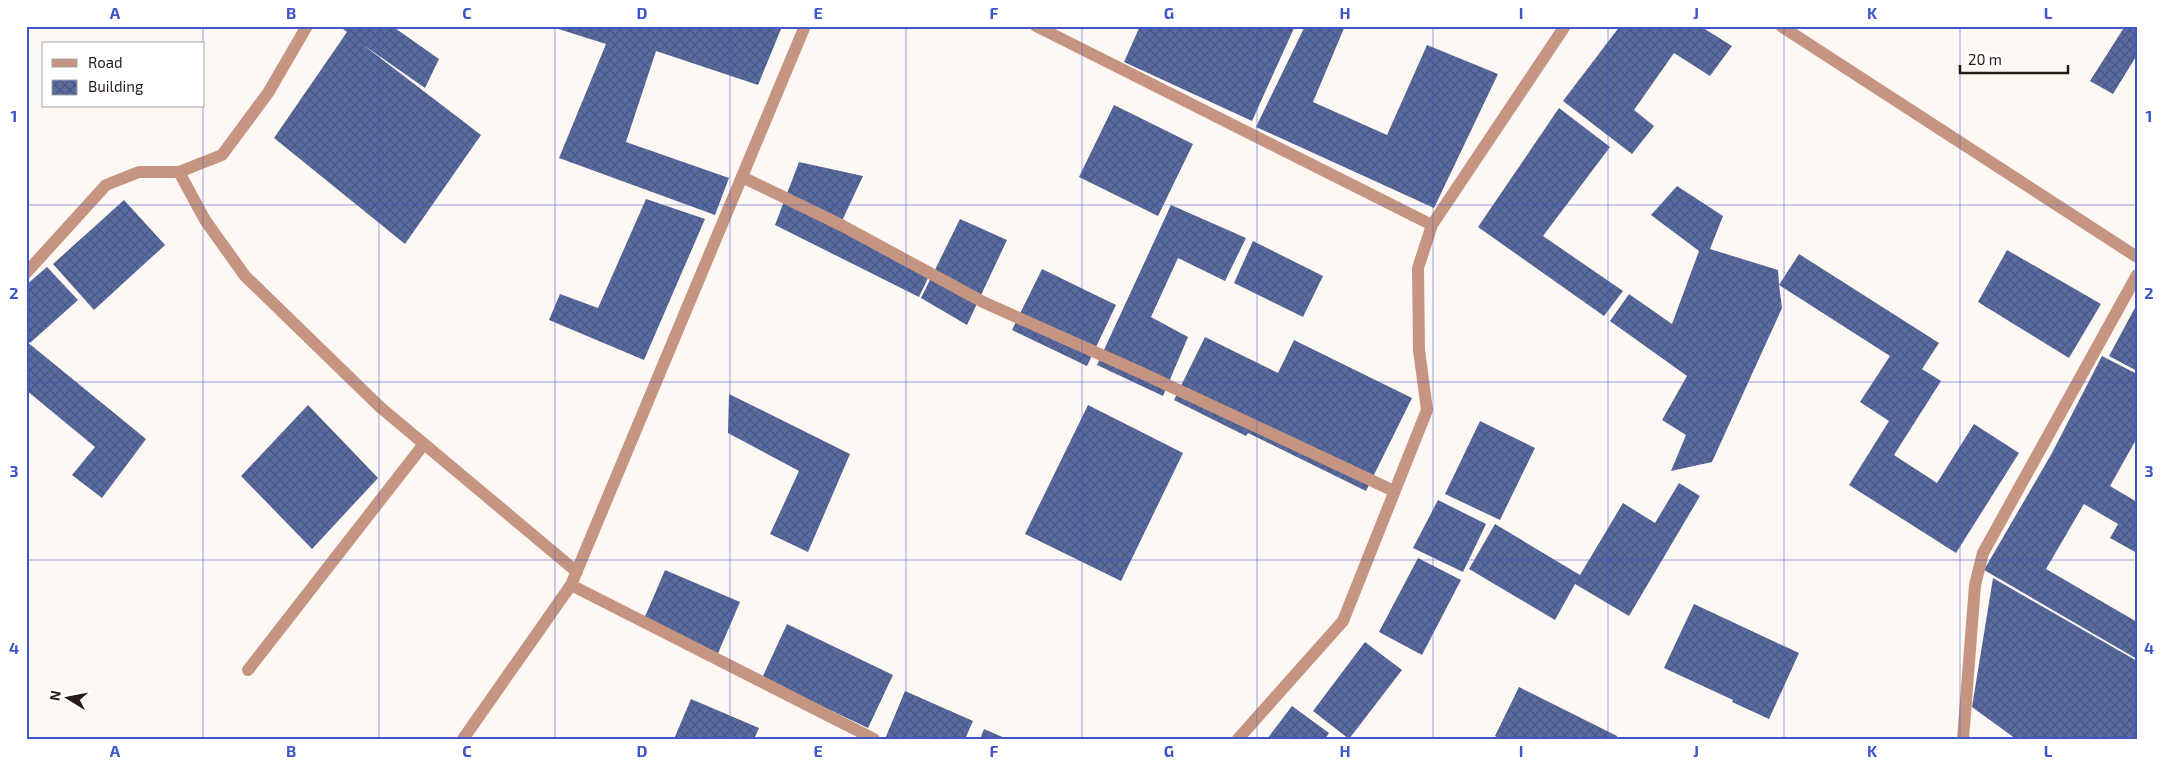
<svg xmlns="http://www.w3.org/2000/svg" width="2163" height="765" font-family="'Exo 2',sans-serif">
<style>
.building{fill:url(#building-cross-hatch)}
.lines{fill:none;stroke-linecap:round;stroke-linejoin:round}
.minor{stroke:#c69582;stroke-width:12}
.grid{fill:none;stroke:#3e56c9;stroke-width:1;stroke-opacity:0.55}
.neatline{fill:none;stroke:#3e56c9;stroke-width:2}
.grid-label{font-size:16px;text-anchor:middle;font-weight:bold;fill:#3e56c9}
</style>
<defs>
<pattern id="building-cross-hatch" width="8" height="8" patternUnits="userSpaceOnUse" patternTransform="scale(1.25)"><rect width="8" height="8" fill="#5a6ba0"/><path d="M0 0l8 8M0 8l8-8" fill="none" stroke="#4a5781"/></pattern>
</defs>
<rect width="100%" height="100%" fill="#fef8f5"/>
<!-- building -->
<path class="building" d="M339,26H392L439,59L425,88L362,44L481,135L405,244L274,138L347,32Z
M549,26H772L781,29L758,85L656,51L626,142L729,178L715,215L559,158L606,44Z
M1140,26H1295L1252,121L1124,62Z
M1305,26H1345L1313,102L1387,135L1427,45L1498,74L1434,208L1256,127Z
M1620,26H1700L1732,46L1710,76L1674,53L1634,110L1654,126L1632,154L1563,101Z
M2125,26H2137V55L2113,94L2090,81Z
M1114,105L1193,144L1158,216L1079,177Z
M1559,108L1610,147L1543,236L1623,291L1604,316L1478,227Z
M799,162L863,176L841,223L933,268L919,297L775,225Z
M1677,186L1723,216L1710,249L1778,270L1779,285L1799,254L1939,343L1922,369L1941,381L1894,455L1937,483L1974,424L2019,453L1956,553L1849,485L1889,421L1860,402L1890,356L1779,285L1782,308L1712,462L1671,471L1686,435L1662,420L1687,376L1610,321L1629,294L1672,324L1699,251L1651,215Z
M646,199L705,219L644,360L549,320L560,294L598,308Z
M124,200L165,245L94,310L53,264Z
M1171,205L1246,238L1225,281L1178,258L1151,317L1188,337L1163,396L1097,365Z
M960,219L1007,240L967,325L921,298Z
M1253,241L1323,276L1303,317L1234,283Z
M2007,250L2101,304L2069,358L1978,302Z
M47,267L78,300L30,343L26,338V285Z
M1042,269L1116,305L1087,366L1012,330Z
M2137,304V371L2109,356Z
M1205,337L1278,373L1294,340L1412,398L1366,491L1248,433L1246,436L1174,400Z
M26,341L146,439L102,498L72,475L95,447L26,390Z
M2102,356L2137,374V438L2110,486L2137,502V553L2110,538L2118,524L2084,504L2046,569L2137,622V659L1984,570L2052,453Z
M729,394L850,454L808,552L770,534L799,471L728,433Z
M308,405L378,478L312,549L241,476Z
M1088,405L1183,453L1121,581L1025,534Z
M1480,421L1535,448L1500,520L1445,494Z
M1679,483L1700,496L1629,616L1575,584L1555,620L1469,569L1495,524L1580,575L1623,503L1655,523Z
M1438,500L1486,524L1463,572L1413,548Z
M1418,558L1461,580L1422,655L1379,632Z
M665,570L740,602L716,658L641,626Z
M1993,578L2137,661V739H2016L1972,707Z
M1694,604L1799,653L1769,719L1732,702L1733,700L1664,668Z
M787,624L893,675L868,728L762,678Z
M1365,642L1402,670L1349,739L1313,711Z
M1519,687L1617,736L1616,739H1501L1495,736Z
M905,691L973,721L965,739H885Z
M691,699L759,728L754,739H674Z
M1292,706L1329,733L1325,739H1267Z
M984,729L1007,739H980Z"/>
<g class="lines">
<!-- minor -->
<path class="minor" d="M1036,26L1432,225
M1781,26L2137,257
M179,172L205,220L245,276L380,407L577,572
M742,177L843,226L983,302L1144,374L1394,491
M26,273L106,185L139,172H179L222,155L268,93L307,26
M571,585L874,739
M248,670L424,444
M463,739L571,585L805,26
M1238,739L1343,621L1427,410L1419,350L1418,268L1432,225L1565,26
M1963,739L1975,585L1983,553L2137,275"/>
</g>
<!-- grid -->
<path class="grid" d="M203,26V44M379,26V739M555,26V739M730,26V739M906,26V739M1082,26V739M1257,26V739M1433,26V739M1608,26V739M1784,26V739M1960,26V739M203,106V739M26,205H2137M26,382H2137M26,560H2137"/>
<!-- border -->
<rect width="2163" height="765" fill="none" stroke="#ffffff" stroke-width="55"/>
<!-- legend -->
<rect x="42" y="42" width="162" height="65" fill="#ffffff" stroke="#a8a4a2"/>
<rect x="52" y="59" width="25" height="8" fill="#c69582" stroke="#a8a4a2"/>
<text x="88" y="68" font-size="15" fill="#261b17">Road</text>
<rect x="52" y="80" width="25" height="15" fill="url(#building-cross-hatch)" stroke="#a8a4a2"/>
<text x="88" y="92" font-size="15" fill="#261b17">Building</text>
<!-- north arrow -->
<g transform="translate(68 698) rotate(280)" stroke="#ffffff" stroke-width="4" paint-order="stroke">
<path d="M0-4L9 19L0 12L-9 19Z" fill="#261b17"/>
<text y="-8" font-size="14" font-weight="bold" text-anchor="middle" fill="#261b17">N</text>
</g>
<!-- scale -->
<path d="M1960 65v8h108v-8" fill="none" stroke="#261b17" stroke-width="2.5"/>
<text x="1968" y="65" font-size="15" fill="#261b17" stroke="#ffffff" stroke-width="4" paint-order="stroke">20 m</text>
<rect x="28" y="28" width="2108" height="710" class="neatline"/>
<g class="grid-label">
<text x="115" y="19">A</text>
<text x="291" y="19">B</text>
<text x="467" y="19">C</text>
<text x="642" y="19">D</text>
<text x="818" y="19">E</text>
<text x="994" y="19">F</text>
<text x="1169" y="19">G</text>
<text x="1345" y="19">H</text>
<text x="1521" y="19">I</text>
<text x="1696" y="19">J</text>
<text x="1872" y="19">K</text>
<text x="2048" y="19">L</text>
<text x="14" y="122">1</text>
<text x="2149" y="122">1</text>
<text x="14" y="299">2</text>
<text x="2149" y="299">2</text>
<text x="14" y="477">3</text>
<text x="2149" y="477">3</text>
<text x="14" y="654">4</text>
<text x="2149" y="654">4</text>
<text x="115" y="757">A</text>
<text x="291" y="757">B</text>
<text x="467" y="757">C</text>
<text x="642" y="757">D</text>
<text x="818" y="757">E</text>
<text x="994" y="757">F</text>
<text x="1169" y="757">G</text>
<text x="1345" y="757">H</text>
<text x="1521" y="757">I</text>
<text x="1696" y="757">J</text>
<text x="1872" y="757">K</text>
<text x="2048" y="757">L</text>
</g>
</svg>
